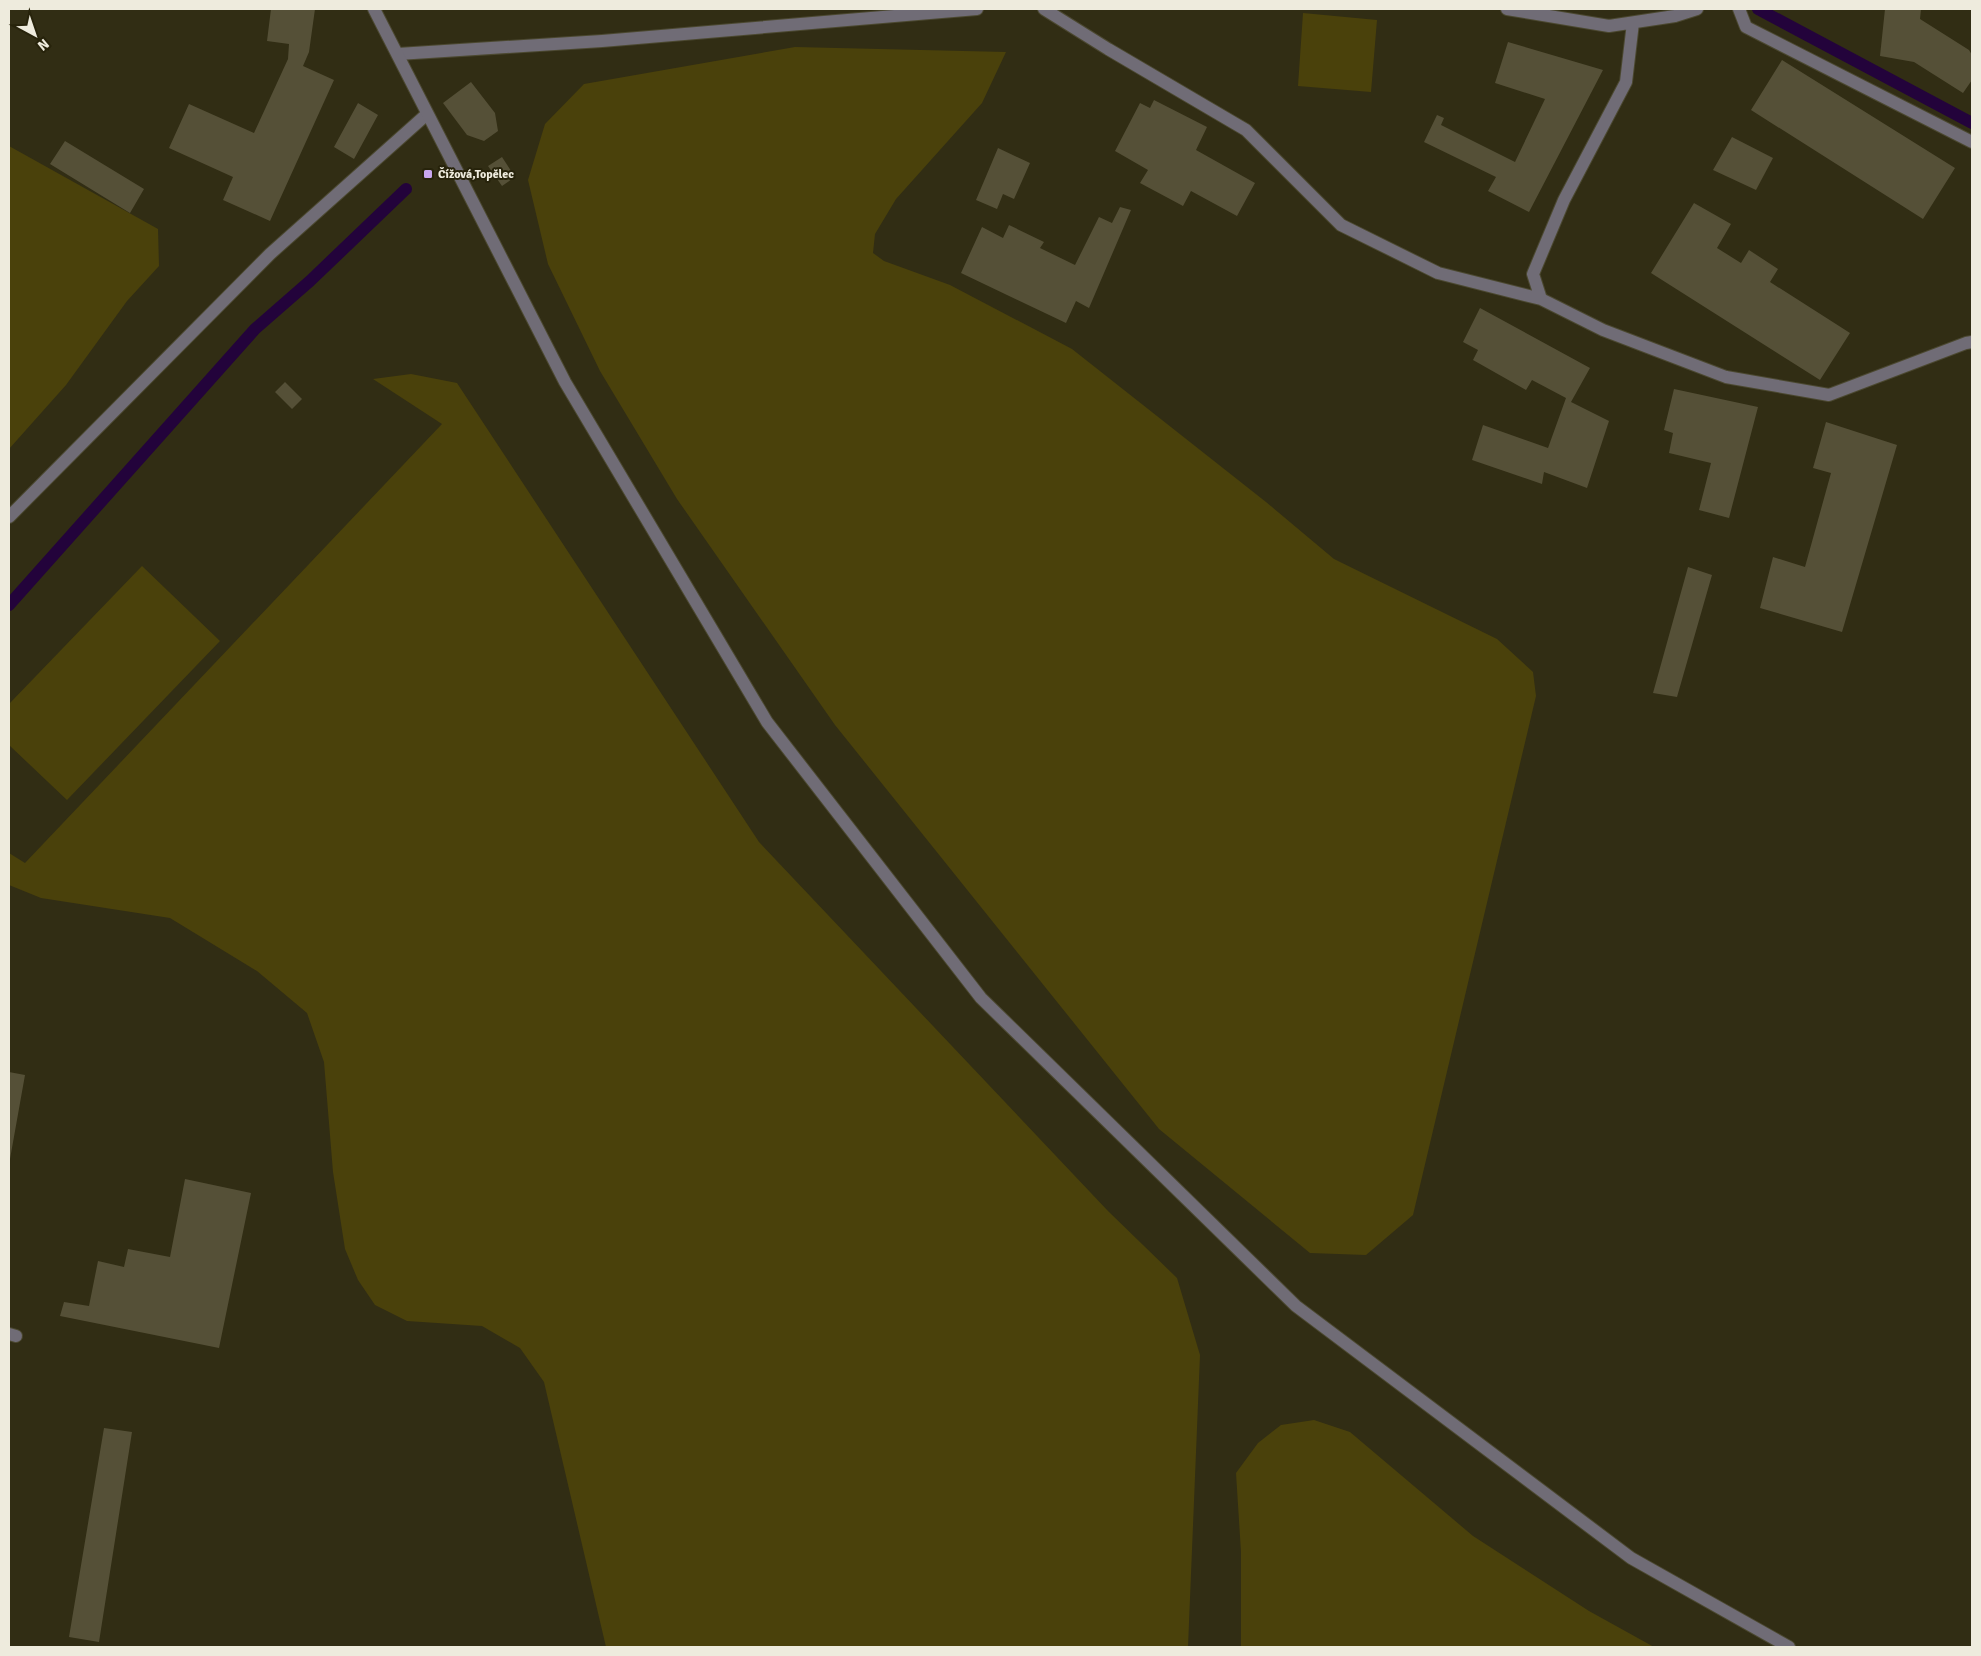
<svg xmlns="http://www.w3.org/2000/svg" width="1981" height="1656" font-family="Signika,sans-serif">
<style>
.green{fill:#4a410b}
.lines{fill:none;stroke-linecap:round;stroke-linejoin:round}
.stream{stroke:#23033b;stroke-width:12}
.building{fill:#555037}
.service-casing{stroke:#4b4830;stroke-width:14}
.minor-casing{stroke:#4b4830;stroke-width:14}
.tertiary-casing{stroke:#4b4830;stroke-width:14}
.service{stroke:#706c76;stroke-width:12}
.minor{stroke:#706c76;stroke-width:12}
.tertiary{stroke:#706c76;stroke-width:12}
.poi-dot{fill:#c8a6ef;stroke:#27230b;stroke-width:2}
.labels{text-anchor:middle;stroke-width:4;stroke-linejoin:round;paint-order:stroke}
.poi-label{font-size:12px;font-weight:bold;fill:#eeebdd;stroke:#27230b;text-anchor:start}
</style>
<rect width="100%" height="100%" fill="#312d14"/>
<!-- green -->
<path class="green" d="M1303,13L1377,20L1371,92L1298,86Z
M795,47L1006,52L982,103L896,199L875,234L873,253L884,261L950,285L1072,349L1266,502L1334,559L1497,639L1533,672L1536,696L1413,1215L1366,1255L1310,1253L1159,1129L835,725L677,499L600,371L548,264L528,180L545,124L584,84Z
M9,146L158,229L159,266L127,301L66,385L9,449Z
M411,374L457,383L759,842L1108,1211L1177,1278L1200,1355L1188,1647H606L544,1382L520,1348L482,1326L407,1321L375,1305L358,1280L345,1249L333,1172L324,1062L307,1013L257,971L170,918L41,898L9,885V853L25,863L442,424L373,379Z
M142,566L220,641L67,800L9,745V704Z
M1314,1420L1350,1432L1473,1536L1589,1611L1654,1647H1241V1552L1236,1473L1258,1443L1281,1425Z"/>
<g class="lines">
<!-- stream -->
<path class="stream" d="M1758,9L1972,123
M9,605L255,329L310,281L406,189"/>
</g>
<!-- building -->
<path class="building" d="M271,9H315L309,52L303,66L334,80L270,221L223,200L233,177L169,148L189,104L254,133L288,59L289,44L267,41Z
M1885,9H1921L1920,19L1969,50L1972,55V80L1963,93L1914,62L1880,56Z
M1508,42L1603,70L1529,212L1488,191L1496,177L1424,142L1437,115L1444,118L1441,125L1515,162L1545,99L1495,83Z
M1782,60L1955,168L1923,219L1751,110Z
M471,82L495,113L498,131L484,141L467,135L443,103Z
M1154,100L1207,127L1196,150L1255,183L1237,216L1191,191L1183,206L1140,183L1148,170L1115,151L1140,103L1150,108Z
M358,103L378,115L354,159L334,147Z
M1732,137L1773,158L1756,190L1713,170Z
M65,141L144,189L130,213L50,164Z
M998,148L1030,163L1014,199L1003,194L997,209L976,200Z
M502,157L515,177L502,186L488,166Z
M1694,203L1731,224L1717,248L1741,263L1749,250L1778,269L1770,282L1850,333L1820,380L1651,273Z
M1120,207L1131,210L1089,308L1076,301L1066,323L961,273L982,227L1003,238L1009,225L1044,242L1040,248L1075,265L1099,217L1112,223Z
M1480,308L1590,368L1571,402L1609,421L1587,488L1544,472L1542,484L1472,460L1483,425L1548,448L1566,398L1532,380L1526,390L1473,360L1478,350L1463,342Z
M285,382L302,399L292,409L275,392Z
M1674,389L1758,407L1729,518L1699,510L1711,463L1669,453L1673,433L1664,430Z
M1826,422L1897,445L1842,632L1760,608L1773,557L1805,567L1831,473L1813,468Z
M1688,567L1712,575L1677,697L1653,693Z
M9,1072L25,1075L10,1159H9Z
M185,1179L251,1193L219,1348L60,1316L64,1302L89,1306L98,1261L124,1267L128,1249L170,1257Z
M104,1428L132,1432L99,1642L69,1637Z"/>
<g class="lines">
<!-- service casing -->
<g class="service-casing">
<path id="service" d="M9,1334L16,1336"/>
</g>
<!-- minor casing -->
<g class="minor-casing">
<path id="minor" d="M1044,9L1108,49L1246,130L1341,225L1438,273L1541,299L1603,330L1726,377L1829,395L1966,343L1972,342
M1507,9L1609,26L1675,16L1697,9
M1739,9L1746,27L1972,142
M398,54L602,41L977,9
M1541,299L1533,274L1564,200L1626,82L1633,23
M9,517L270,254L427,114"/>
</g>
<!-- tertiary casing -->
<g class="tertiary-casing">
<path id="tertiary" d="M374,9L565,382L767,722L981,998L1296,1306L1631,1558L1789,1647"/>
</g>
<!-- service -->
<use href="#service" class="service"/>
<!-- minor -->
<use href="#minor" class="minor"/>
<!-- tertiary -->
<use href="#tertiary" class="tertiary"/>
</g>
<!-- markers -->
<rect class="poi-dot" x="423" y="169" width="10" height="10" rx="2.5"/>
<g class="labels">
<!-- poi labels -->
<g class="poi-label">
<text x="438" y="178">Čížová,Topělec</text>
</g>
</g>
<!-- border -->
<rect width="1981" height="1656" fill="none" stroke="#eeebdd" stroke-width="20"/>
<!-- north arrow -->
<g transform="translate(35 35) rotate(140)" stroke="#27230b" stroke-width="4" paint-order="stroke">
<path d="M0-4L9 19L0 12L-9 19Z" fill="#eeebdd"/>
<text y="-8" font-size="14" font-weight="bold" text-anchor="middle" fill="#eeebdd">N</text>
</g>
</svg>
